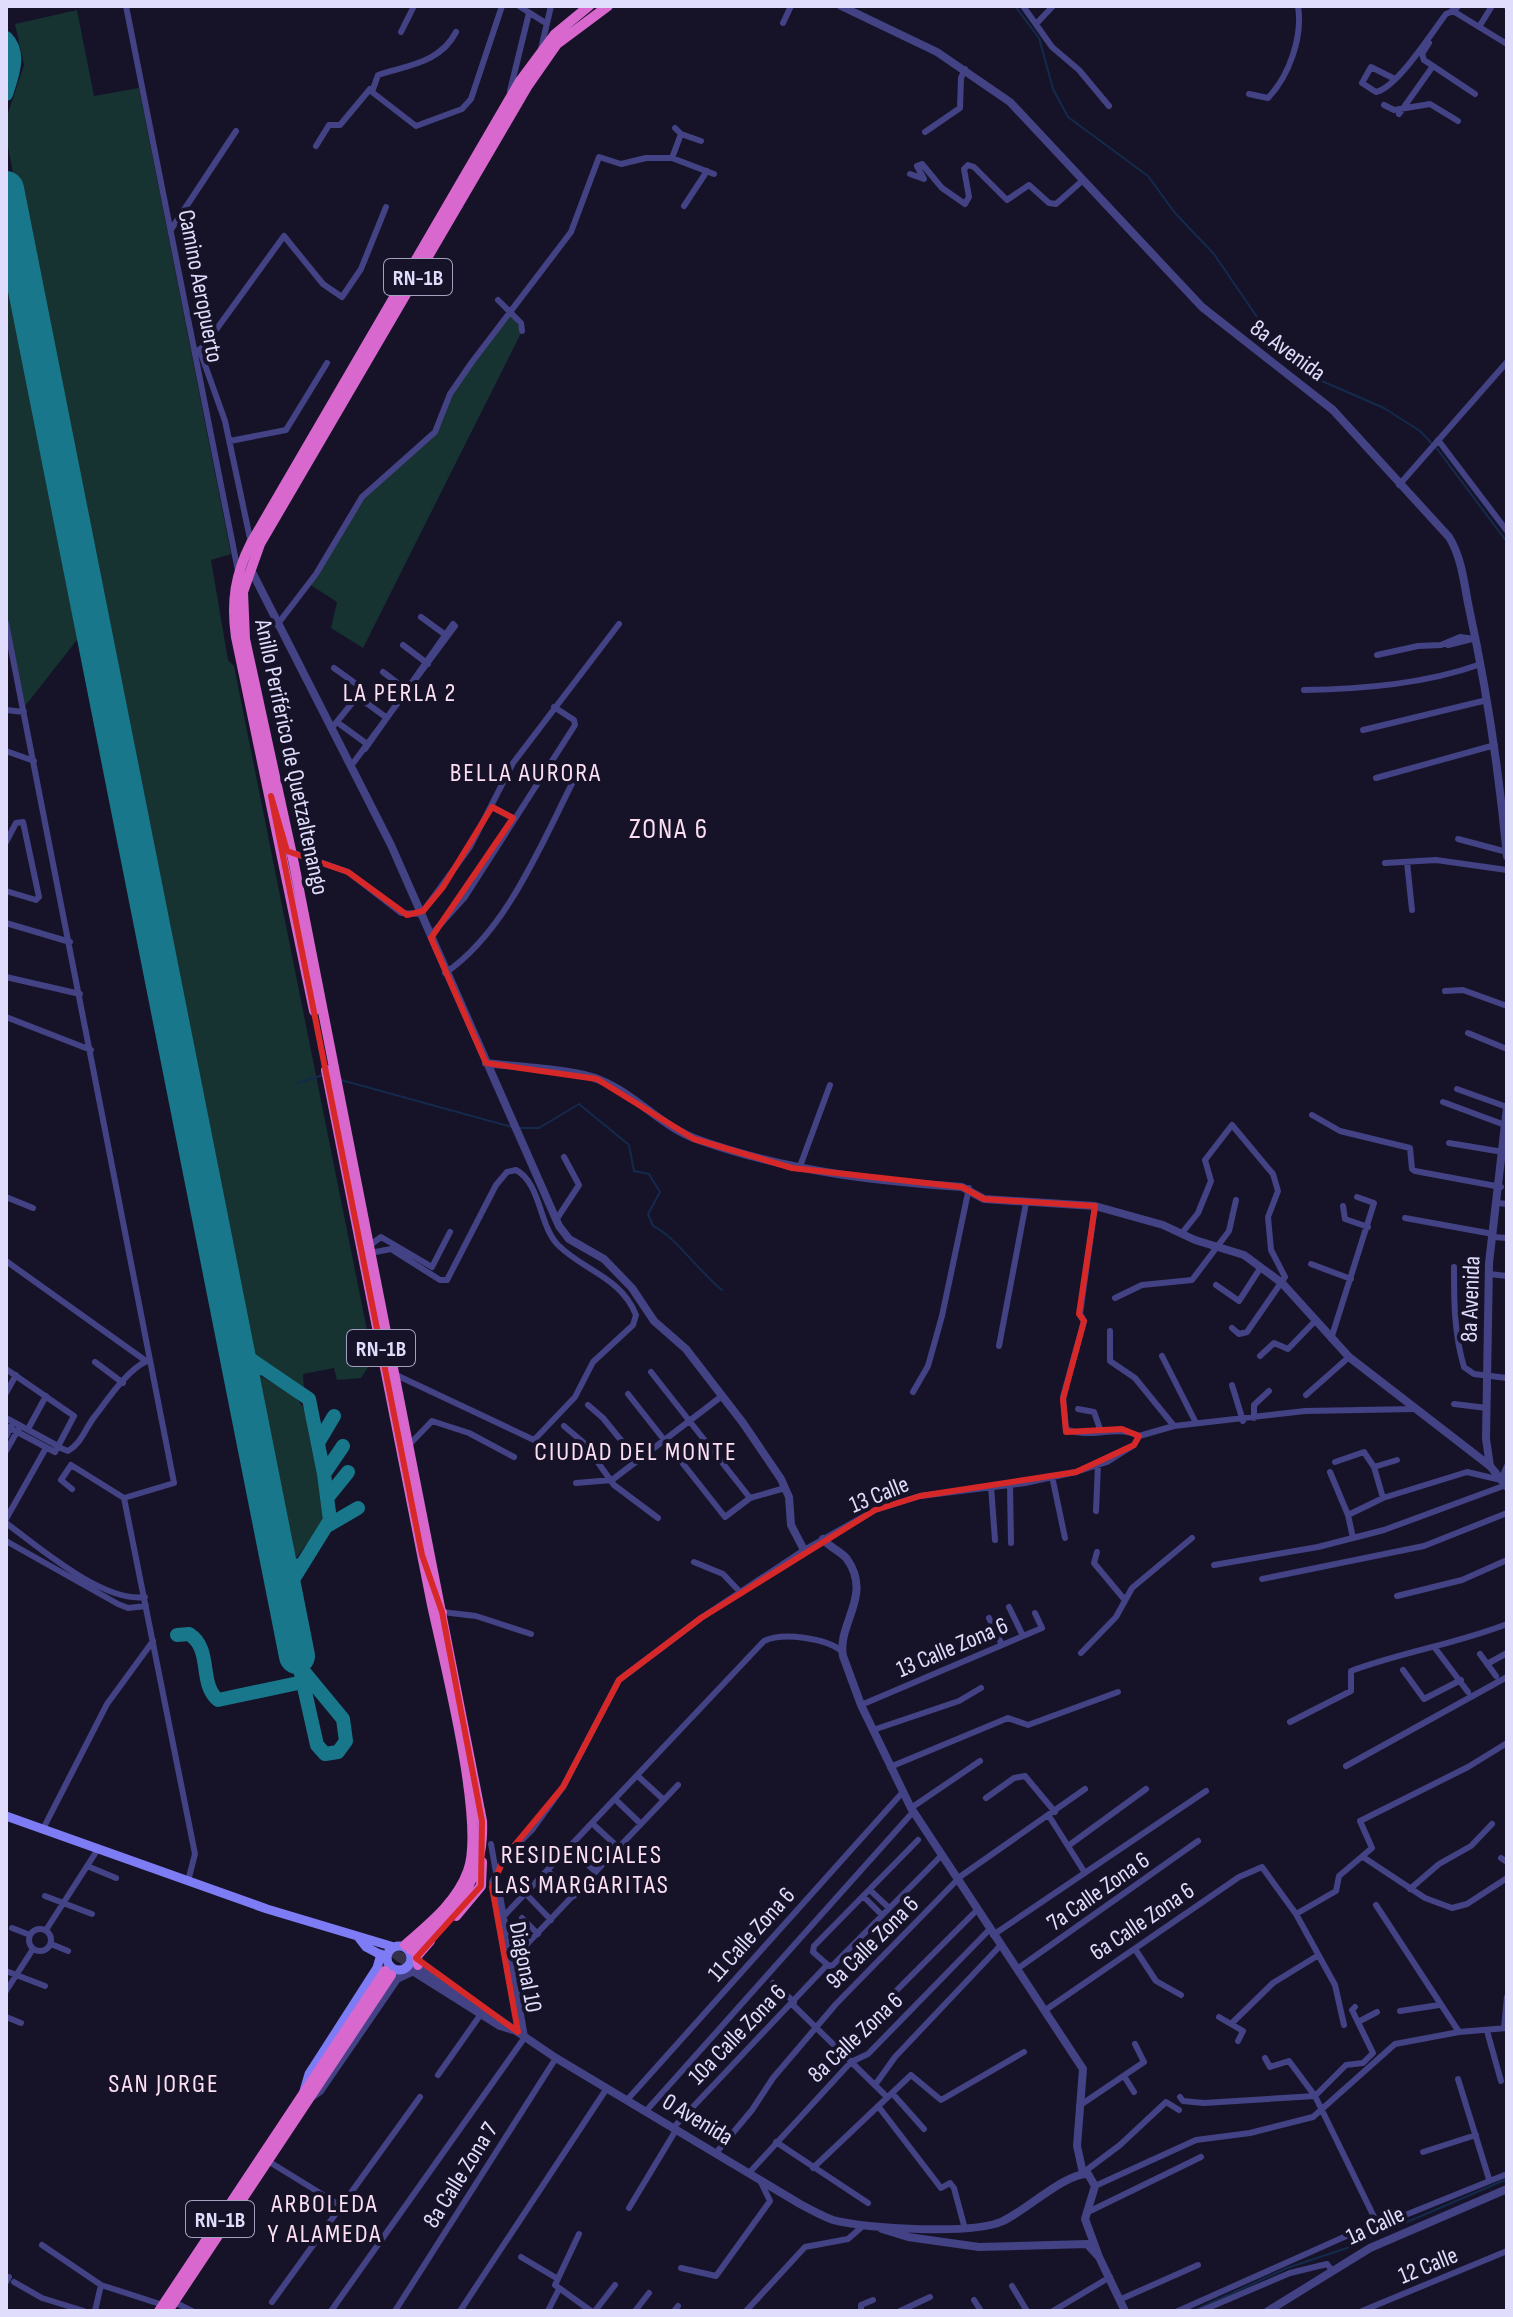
<svg xmlns="http://www.w3.org/2000/svg" width="1513" height="2317" font-family="'Sofia Sans Condensed',sans-serif">
<style>
.green{fill:#163231}
.lines{fill:none;stroke-linecap:round;stroke-linejoin:round}
.stream{stroke:#142a4c;stroke-width:2}
.taxiway{stroke:#18778a;stroke-width:14}
.runway{stroke:#18778a;stroke-width:36}
.trunk-tunnel{stroke:#343149;stroke-width:10;stroke-dasharray:10 5;stroke-linecap:butt}
.minor{stroke:#434284;stroke-width:6}
.tertiary{stroke:#434284;stroke-width:8}
.secondary{stroke:#7d7cf4;stroke-width:9}
.trunk{stroke:#d868ce;stroke-width:10}
.marked{fill:none;stroke:#d62828;stroke-width:6;stroke-linejoin:round}
.labels{text-anchor:middle;stroke-width:8;stroke-linejoin:round;paint-order:stroke}
.shield{fill:#161329;stroke:#a3a0bd;stroke-width:2}
.shield-label{font-size:22px;font-weight:bold;fill:#e0ddfc}
.street-label{font-size:24px;fill:#e0ddfc;stroke:#161329}
.neighbourhood-label{font-size:26px;letter-spacing:2px;fill:#fcdff2;stroke:#161329}
.quarter-label{font-size:28px;letter-spacing:2px;fill:#fcdff2;stroke:#161329}
</style>
<rect width="100%" height="100%" fill="#161329"/>
<!-- green -->
<path class="green" d="M77,10L94,96L139,88L231,554L211,560L228,660L234,666L373,1360L361,1378L337,1380L334,1368L303,1374L304,1389L253,1356L243,1338L6,137V119L24,65L15,24Z
M6,236L84,631L25,706L6,614Z
M509,312L522,331L363,648L331,628L337,602L309,584L352,511L389,471L435,432L452,390Z
M257,1374L295,1396L305,1410L325,1511L320,1526L295,1560L286,1554L252,1383Z"/>
<g class="lines">
<!-- stream -->
<path class="stream" d="M1015,6L1039,38L1053,89L1068,117L1148,176L1175,213L1214,254L1274,342L1315,378L1384,408L1420,431L1438,450L1507,542
M341,1080L512,1127
M298,1083L323,1075
M518,1128H539L579,1104L629,1145L634,1171L649,1174L660,1192L648,1214L653,1226C674,1235 700,1273 722,1290
M1193,2311L1287,2268L1347,2248L1507,2179"/>
<!-- taxiway -->
<path class="taxiway" d="M6,38C21,53 12,76 6,94
M232,1325L244,1355L309,1399L324,1474L330,1520L289,1586L287,1601
M245,1388L248,1370L262,1368
M318,1443L334,1416
M324,1474L343,1446
M327,1498L348,1472
M327,1526L358,1508
M277,1554L291,1568L302,1564
M177,1635L189,1634C213,1649 198,1683 218,1700L303,1682
M297,1656L317,1745L325,1754L338,1752L346,1741L343,1719L300,1667"/>
<!-- runway -->
<path class="runway" d="M6,189L297,1656"/>
<!-- trunk-tunnel -->
<path class="trunk-tunnel" d="M385,1971L405,1945
M391,1975L411,1950"/>
<!-- minor -->
<path class="minor" d="M126,6L238,571
M519,6L544,22
M1023,6L1052,47L1079,70L1109,106
M1506,6L1507,7
M1453,11L1507,44
M783,23L791,6
M1037,23L1053,6
M1479,27L1492,6
M401,32L414,6
M456,32C440,63 408,65 378,75L372,92L416,126L462,109L471,99L502,6
M1429,43L1422,54L1424,60L1475,94
M541,49L551,6
M1393,78L1371,67L1362,83L1376,92C1397,88 1432,32 1446,14L1453,11
M510,91L529,13
M1249,94L1268,98C1289,76 1303,37 1298,6
M1384,105L1394,110L1430,104L1458,121
M1399,114L1433,66
M925,132L960,108L961,78L965,69
M681,134L701,141
M316,146L329,125H340L370,89
M672,158L681,134L675,128
M910,174L924,179L917,166L922,164L942,188L965,204L969,197L964,169L968,165L974,167L1007,200L1029,185L1049,203L1056,204L1082,181
M684,206L707,171
M172,228L236,131
M498,300L521,323L522,331
M200,351L225,421L251,543
M195,353L205,345L284,236L323,284L342,297L361,269L386,207
M1438,440L1507,531
M230,441L286,430L327,363
M1399,485L1507,362
M421,617L447,636
M6,623L174,1483L124,1498
M277,625L316,574L362,497L435,432L450,394L472,362L571,232L599,157L621,164L646,158H672L714,174
M403,645L428,664
M1448,645L1472,639
M1377,655L1418,646L1441,645L1460,637L1476,639
M383,672L408,691
M1304,690C1363,689 1425,684 1481,664
M361,699L387,718
M6,710L24,712
M341,725L367,744
M331,729L361,692L359,686L334,668
M1363,730L1487,700
M6,751L34,761
M351,766L455,626L453,624L365,749
M1376,778L1495,745
M492,807L513,818
M1458,839L1507,852
M6,842L16,823L23,822L39,897L36,900L6,891
M292,852L348,872L401,913L421,914L470,847L513,763L619,624
M1407,862L1412,910
M1385,863L1436,860L1507,870
M6,923L70,942
M430,936L465,897L575,725L574,720L554,707
M445,973C510,929 545,834 581,766
M6,977L80,994
M1445,991L1463,990L1507,1006
M6,1017L91,1050
M1468,1033L1507,1049
M1457,1089L1507,1107
M1443,1102L1505,1125
M1312,1115L1340,1131L1410,1148L1412,1169L1415,1171L1501,1187
M1449,1143L1503,1152
M799,1169L830,1085
M6,1197L33,1208
M1498,1203L1507,1204
M1095,1206L1080,1314L1084,1321L1063,1397L1066,1429C1090,1440 1115,1424 1139,1436
M1343,1206L1345,1219L1368,1227
M1405,1218L1493,1234
M556,1220L579,1185L564,1157
M1182,1233L1198,1213L1211,1181L1205,1160L1232,1125L1273,1174L1278,1191L1268,1217L1271,1250L1285,1277L1247,1332L1239,1334L1232,1328
M1493,1237L1507,1238
M369,1246L381,1237L432,1267L450,1232
M370,1253L391,1249L440,1280H447L496,1185L507,1172L516,1170C541,1183 539,1226 558,1245C584,1271 621,1277 636,1315L633,1325L593,1362L575,1397L534,1440L394,1374
M6,1261L146,1361
M1311,1264L1351,1279
M1454,1267C1454,1302 1454,1333 1464,1367L1474,1374L1507,1378
M1489,1274L1507,1276
M1216,1285L1239,1301L1261,1267
M1115,1298L1142,1285L1192,1280L1229,1231L1236,1200
M1110,1331V1361L1135,1378L1174,1426
M1331,1339L1374,1203L1357,1197
M999,1346L1026,1203
M1162,1356L1196,1423
M1260,1356L1274,1343L1288,1349L1316,1320
M95,1362L123,1383
M6,1369L74,1416L55,1452L6,1426
M651,1372L750,1498
M1232,1385L1243,1421
M913,1392L928,1366L942,1316L969,1188
M6,1393L16,1375
M628,1394L725,1517L750,1498L785,1488
M1306,1395L1349,1357
M1454,1404L1487,1408
M588,1405L603,1418L637,1460
M1078,1409L1094,1412L1101,1432
M6,1418L58,1446
M1254,1418V1405L1269,1391
M564,1426L584,1443L614,1485L658,1518
M28,1429L46,1396
M6,1437L12,1425
M408,1446L432,1421L469,1433L514,1457
M58,1447L68,1451C82,1443 85,1428 95,1416C108,1399 127,1370 147,1361
M6,1451L18,1430
M1335,1462L1364,1452L1374,1467L1383,1498
M1374,1467L1397,1460
M1330,1472L1348,1515L1353,1538
M1052,1476L1065,1538
M576,1483L612,1480L722,1396
M1010,1485L1011,1543
M991,1486L995,1540
M72,1489L61,1480L71,1465L124,1498L195,1854L188,1881
M1096,1511L1098,1465
M1348,1515L1383,1498L1467,1472L1501,1480L1507,1466
M6,1519L46,1448
M6,1523C39,1547 103,1603 145,1597
M6,1541L118,1604L128,1608L146,1606
M1097,1552L1094,1563L1124,1599
M694,1562L723,1574L741,1593
M1214,1565L1318,1547L1384,1530L1506,1485
M1262,1579L1424,1546L1507,1513
M1397,1596L1462,1580L1507,1560
M1009,1607L1023,1636
M442,1612L476,1616L531,1634
M989,1618L1002,1645
M1435,1648L1468,1692
M1081,1653L1116,1617L1132,1588L1192,1538
M1480,1654L1496,1676
M1487,1664L1507,1653
M1403,1670L1424,1699L1461,1680
M861,1705L1042,1628L1035,1613
M1290,1722L1351,1691V1671C1402,1652 1456,1644 1507,1624
M873,1730L959,1701L981,1688
M1346,1766L1507,1677
M890,1767L1008,1718L1028,1725L1118,1692
M640,1778L664,1800
M986,1798L1014,1778L1025,1776L1055,1812
M618,1802L641,1824
M911,1808L980,1761
M1049,1816L1085,1873
M595,1826L619,1848
M43,1829L107,1704L153,1641
M918,1840L814,1946L813,1952L829,1966L833,1965L942,1855
M1068,1846L1146,1789
M572,1850L596,1872
M1363,1857L1425,1898L1452,1908L1467,1904L1507,1878
M1501,1858L1507,1862
M87,1866L116,1878
M550,1873L574,1896
M1410,1889L1439,1864L1471,1846L1492,1824
M870,1890L889,1908
M45,1896L92,1914
M863,1896L882,1915
M529,1897L551,1920
M1376,1905L1459,2032
M1296,1914L1336,1891L1339,1876L1372,1848L1360,1821L1468,1767L1507,1743
M503,1917L764,1641C783,1632 825,1638 842,1651
M522,1918L538,1934
M12,1928L30,1935
M29 1940a11 11 0 1 1 22 0a11 11 0 1 1-22 0Z
M46,1930L98,1849
M993,1935L1206,1791
M51,1944L68,1951
M1135,1949L1156,1981L1181,1995
M510,1962L678,1785
M1017,1969L1198,1841
M6,1971L45,1986
M773,1983L794,2002
M6,1991L33,1949
M894,1993L977,1910
M792,2004L887,2097
M1044,2011L1239,1877L1262,1867L1296,1914L1335,1985L1344,2025
M1400,2011L1439,2005
M6,2017L21,2023
M1219,2017L1243,2031L1238,2041
M1358,2022L1377,2012
M1231,2024L1273,1983L1317,1956
M1504,2028L1507,1997
M1487,2031L1501,2081
M518,2032L519,2022L492,1882L505,1857L532,1830L563,1787L619,1680L701,1618L804,1550L875,1510L920,1496L1025,1483L1076,1472L1107,1462L1134,1445L1139,1436L1174,1426L1305,1411L1416,1409
M1265,2058L1270,2067L1289,2061L1315,2096L1378,2225
M438,2075L481,2014
M1124,2076L1134,2092
M1458,2079L1489,2179
M875,2085L895,2057L1000,1946
M892,2093L924,2129
M1180,2097L1183,2101L1204,2103L1315,2096L1346,2065L1363,2063L1373,2053L1352,2010L1355,2007
M627,2100L902,1793
M878,2106L941,2188L950,2183L954,2188L965,2229
M1079,2106L1144,2062L1135,2044
M646,2111L913,1812
M673,2128L827,1965
M776,2142L868,2203
M1423,2152L1476,2135
M716,2153L752,2110L773,2078L836,2004L961,1876L1085,1789
M268,2161L341,2206
M813,2168L911,2075L941,2100L1024,2052
M1084,2172L1120,2145L1166,2102L1179,2110
M749,2173L851,2062L868,2054L989,1930
M1095,2186L1196,2140L1250,2133L1313,2117L1395,2044L1459,2032L1507,2028
M629,2208L676,2130
M1086,2213L1201,2157
M579,2234L555,2285L591,2311
M42,2245L101,2285L163,2305
M521,2257L558,2279
M681,2268L716,2276L770,2201L760,2180
M6,2282L9,2277
M14,2282L42,2298L84,2311
M1012,2286L1027,2311
M974,2300L981,2311
M1119,2300L1198,2265
M174,2302L192,2311
M272,2302L420,2097
M95,2311L101,2285
M331,2311L525,2037L491,1844
M395,2311L556,2058
M460,2311L607,2088
M548,2311L559,2289
M595,2311L615,2285
M635,2311L649,2293
M674,2311L678,2306
M746,2311L805,2247L848,2239L864,2225
M861,2311V2305L873,2300
M900,2311L930,2297
M1053,2311L1110,2277
M1178,2311L1362,2229L1383,2224L1507,2174
M1201,2311L1290,2273L1327,2264L1331,2269
M1362,2311L1507,2251"/>
<!-- tertiary -->
<path class="tertiary" d="M841,6L937,52L1010,102L1202,307L1333,410L1449,537C1462,558 1464,584 1469,608C1487,690 1499,772 1507,856
M1453,11L1457,6
M250,568L391,845L559,1226L569,1239L604,1259L632,1288L654,1321L686,1349L743,1423L781,1479L789,1497L791,1525L804,1550
M486,1063C516,1067 574,1069 600,1080C637,1095 661,1127 699,1140C783,1170 872,1181 962,1187L984,1199L1095,1206L1163,1225L1195,1240L1244,1255L1282,1283L1349,1357L1490,1466
M1507,1107L1489,1263L1486,1439L1490,1466L1507,1487
M823,1539C830,1548 841,1551 847,1559C873,1596 837,1623 843,1656L861,1705L911,1808L1083,2069L1077,2146L1083,2173
M411,1960L556,2058L800,2204C811,2210 822,2216 833,2220C866,2229 974,2235 1003,2221C1025,2211 1067,2172 1088,2174L1095,2186L1085,2219L1099,2257
M411,1970L500,2026L513,2030
M310,2098L320,2091L397,1979L414,1971
M882,2229L908,2237L979,2247L1087,2244L1099,2257L1125,2311
M1268,2311L1370,2248L1507,2189"/>
<!-- secondary -->
<path class="secondary" d="M6,1816L267,1909L394,1947
M359,1938L366,1947L385,1957
M387 1958a12 12 0 1 1 24 0a12 12 0 1 1-24 0Z
M304,2091L309,2074L377,1968L381,1954"/>
<!-- trunk -->
<path class="trunk" d="M314,1011L236,637C231,603 235,574 251,543L520,81L555,34L589,6
M326,1070L432,1605L442,1612
M456,1916L481,1886L482,1862
M405,1945C429,1924 457,1902 468,1871C486,1823 444,1661 432,1605
M411,1950C454,1914 485,1880 482,1821L294,864L245,639L243,592L260,544L527,87L557,44L608,6
M418,1965L417,1956L430,1941
M159,2311L385,1971
M168,2311L391,1975"/>
</g>
<!-- marked area -->
<path class="marked" d="M271,796L287,851L348,872L407,915L423,911L443,887L492,807L513,818L431,938L486,1063L597,1079L694,1139L792,1168L962,1187L984,1199L1095,1206L1079,1314L1084,1321L1063,1399L1066,1432L1122,1429L1139,1436L1134,1445L1076,1472L920,1496L875,1510L701,1618L619,1680L563,1787L504,1858L492,1887L518,2032L416,1958L481,1886L482,1821L442,1612L422,1555Z"/>
<g class="labels">
<!-- shield labels -->
<g class="shield">
<rect x="384" y="259" width="68" height="36" rx="6"/>
<rect x="347" y="1330" width="68" height="36" rx="6"/>
<rect x="186" y="2201" width="68" height="36" rx="6"/>
</g>
<g class="shield-label">
<text x="418" y="285">RN-1B</text>
<text x="381" y="1356">RN-1B</text>
<text x="220" y="2227">RN-1B</text>
</g>
<!-- street labels -->
<g class="street-label">
<text transform="translate(201 286) rotate(79)" y="8">Camino Aeropuerto</text>
<text transform="translate(1288 350) rotate(36)" y="8">8a Avenida</text>
<text transform="translate(292 757) rotate(78)" y="8">Anillo Periférico de Quetzaltenango</text>
<text transform="translate(1470 1299) rotate(-88)" y="8">8a Avenida</text>
<text transform="translate(879 1494) rotate(-22)" y="8">13 Calle</text>
<text transform="translate(952 1647) rotate(-23)" y="8">13 Calle Zona 6</text>
<text transform="translate(1098 1891) rotate(-35)" y="8">7a Calle Zona 6</text>
<text transform="translate(1142 1921) rotate(-34)" y="8">6a Calle Zona 6</text>
<text transform="translate(751 1934) rotate(-48)" y="8">11 Calle Zona 6</text>
<text transform="translate(872 1942) rotate(-45)" y="8">9a Calle Zona 6</text>
<text transform="translate(526 1967) rotate(79)" y="8">Diagonal 10</text>
<text transform="translate(737 2034) rotate(-46)" y="8">10a Calle Zona 6</text>
<text transform="translate(855 2037) rotate(-43)" y="8">8a Calle Zona 6</text>
<text transform="translate(698 2119) rotate(31)" y="8">0 Avenida</text>
<text transform="translate(460 2175) rotate(-58)" y="8">8a Calle Zona 7</text>
<text transform="translate(1375 2225) rotate(-25)" y="8">1a Calle</text>
<text transform="translate(1428 2265) rotate(-22)" y="8">12 Calle</text>
</g>
<!-- neighbourhood labels -->
<g class="neighbourhood-label">
<text x="400" y="701">LA PERLA 2</text>
<text x="526" y="781">BELLA AURORA</text>
<text x="636" y="1460">CIUDAD DEL MONTE</text>
<text x="582" y="1863">RESIDENCIALES<tspan x="582" dy="30">LAS MARGARITAS</tspan></text>
<text x="164" y="2092">SAN JORGE</text>
<text x="325" y="2212">ARBOLEDA<tspan x="325" dy="30">Y ALAMEDA</tspan></text>
</g>
<!-- quarter labels -->
<g class="quarter-label">
<text x="669" y="838">ZONA 6</text>
</g>
</g>
<!-- border -->
<rect width="1513" height="2317" fill="none" stroke="#e0ddfc" stroke-width="16"/>
</svg>
